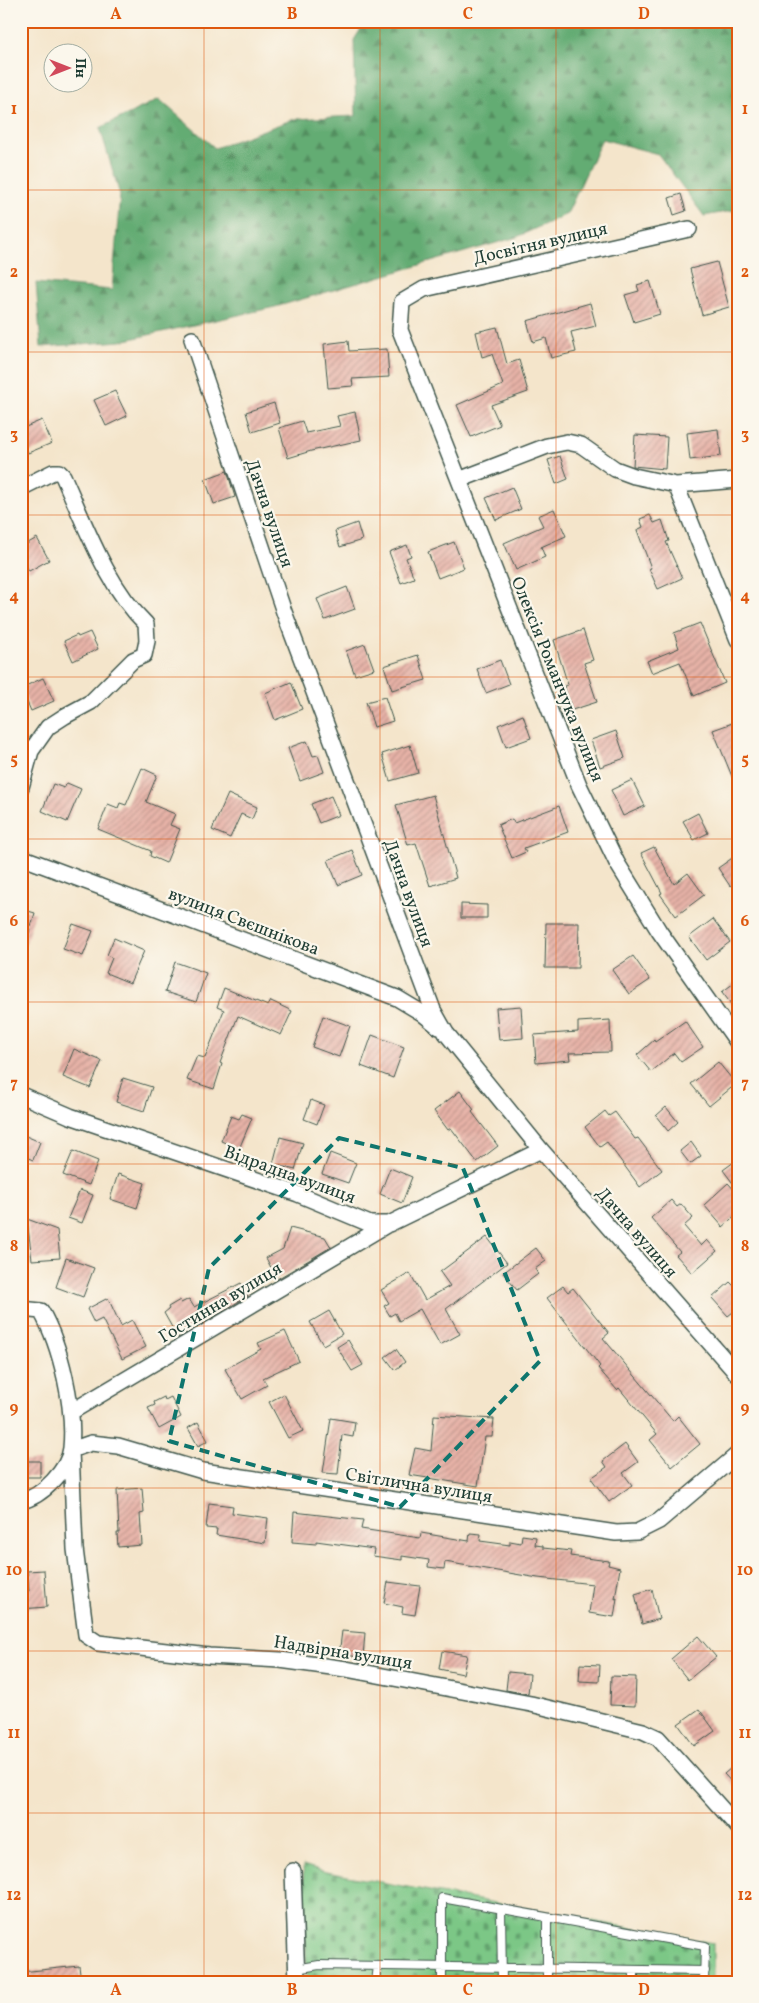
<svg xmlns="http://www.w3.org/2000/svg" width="759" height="2003" font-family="Vollkorn,serif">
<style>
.forest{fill:url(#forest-firs);stroke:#427454}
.cemetery{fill:url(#cemetery-stones);stroke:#4d825d}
.building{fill:url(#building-hatch)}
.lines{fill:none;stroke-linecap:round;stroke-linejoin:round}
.service-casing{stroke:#3f564b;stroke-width:10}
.minor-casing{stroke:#3f564b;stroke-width:18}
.service{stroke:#fff;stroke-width:8}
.minor{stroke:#fff;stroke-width:15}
.marked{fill:none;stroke:#0f766e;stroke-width:4;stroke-dasharray:10 6;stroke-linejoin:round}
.grid{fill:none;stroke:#de580e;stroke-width:1;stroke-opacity:0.55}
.labels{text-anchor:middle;stroke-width:4.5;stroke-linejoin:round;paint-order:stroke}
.street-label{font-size:18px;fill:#1f3d34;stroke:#fbf7ec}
.neatline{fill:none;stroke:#de580e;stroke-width:2}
.grid-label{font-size:16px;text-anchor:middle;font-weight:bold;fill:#de580e}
</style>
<defs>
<pattern id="forest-firs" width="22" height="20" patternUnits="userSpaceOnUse" patternTransform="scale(1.25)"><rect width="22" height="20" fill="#64ac73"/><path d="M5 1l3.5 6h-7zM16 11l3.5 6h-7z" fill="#528d5f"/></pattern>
<pattern id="cemetery-stones" width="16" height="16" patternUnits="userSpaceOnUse" patternTransform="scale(1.25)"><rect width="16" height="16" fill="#7bc786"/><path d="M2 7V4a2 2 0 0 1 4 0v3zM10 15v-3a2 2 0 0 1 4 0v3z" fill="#64a36e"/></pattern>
<pattern id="building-hatch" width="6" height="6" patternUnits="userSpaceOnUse" patternTransform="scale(1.25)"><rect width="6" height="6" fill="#e7b2a7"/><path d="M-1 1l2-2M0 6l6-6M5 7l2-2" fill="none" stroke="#bb9289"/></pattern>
</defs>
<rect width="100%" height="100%" fill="#fbf7ec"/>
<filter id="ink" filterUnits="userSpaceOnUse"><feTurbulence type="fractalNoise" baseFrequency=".02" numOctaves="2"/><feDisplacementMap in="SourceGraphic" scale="10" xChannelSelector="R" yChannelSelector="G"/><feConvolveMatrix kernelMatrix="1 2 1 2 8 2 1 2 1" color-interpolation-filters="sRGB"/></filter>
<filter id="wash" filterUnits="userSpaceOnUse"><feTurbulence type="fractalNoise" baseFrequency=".0096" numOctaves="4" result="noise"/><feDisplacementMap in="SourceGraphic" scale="20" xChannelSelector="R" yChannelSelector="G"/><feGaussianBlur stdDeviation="1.12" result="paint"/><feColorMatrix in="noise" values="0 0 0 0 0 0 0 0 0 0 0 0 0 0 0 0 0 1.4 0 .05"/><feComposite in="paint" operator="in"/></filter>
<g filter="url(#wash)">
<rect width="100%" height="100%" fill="#f4e5cb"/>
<!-- forest -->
<path class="forest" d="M366,21H738V210L704,216L658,154L602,139L567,214L517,237L275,307L121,341L41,347L36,283L112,290L120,195L100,128L159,99L215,148L294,119L356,116L354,40Z"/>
<!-- cemetery -->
<path class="cemetery" d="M303,1865L326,1872L713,1943V1982H307Z"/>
<g id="blocks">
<!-- building -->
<path class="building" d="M681,194L686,211L674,215L669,198Z
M717,262L729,307L702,315L690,269Z
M650,281L660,314L634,322L625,295L639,291L637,285Z
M590,303L596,326L571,332L576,352L551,358L546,338L533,342L527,321Z
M497,327L507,364L519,360L528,392L491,405L500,425L471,437L457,405L503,385L492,354L482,357L476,332Z
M348,341L349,351L387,349L389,377L352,379L353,386L328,388L324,344Z
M115,391L127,416L106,426L94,400Z
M274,403L280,423L252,432L246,412Z
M355,412L361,440L311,451L288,458L279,428L302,421L306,433L340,426L337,416Z
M42,420L52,443L28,453L21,437V429Z
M718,429L721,456L690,460L687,433Z
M635,435L667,437L665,469L633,466Z
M560,456L568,479L556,484L548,460Z
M227,471L235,497L214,504L205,479Z
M512,487L521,509L496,520L486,498Z
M554,509L566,536L541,547L545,557L516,570L504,543L543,526L538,516Z
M650,515L654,523L662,520L669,541L666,542L682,578L658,589L649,569L651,568L637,530L643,527L640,519Z
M357,523L362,540L340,547L335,531Z
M37,538L49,560L29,571L21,557V547Z
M454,542L464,568L438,578L428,552Z
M407,545L411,556L406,558L414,578L401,583L389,552Z
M347,587L355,609L325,620L317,599Z
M700,623L725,683L694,696L680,662L652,673L647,661L679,648L674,633Z
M583,630L593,660L584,663L597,702L572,710L564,686L568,685L554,640Z
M90,632L98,649L73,661L64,641L77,635L78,637Z
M365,644L374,669L355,675L346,651Z
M418,655L426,680L392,690L384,666Z
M500,660L509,684L486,693L477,669Z
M43,678L54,701L31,711L21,688Z
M291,682L302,709L275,720L265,693Z
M385,697L393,721L374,727L366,702Z
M523,715L531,738L506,747L498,725Z
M738,721V791L713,730Z
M616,731L625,758L600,767L591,740Z
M307,741L313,756L318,755L324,772L300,781L288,748Z
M410,745L418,773L390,781L382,754Z
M142,768L157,775L146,802L175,814L170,825L180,829L166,863L150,856L151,851L98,829L108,804L118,808L120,803L126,805Z
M632,780L645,806L623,816L611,790Z
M67,783L81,789L67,822L42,811L53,784L64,788Z
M228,794L257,807L252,819L241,814L230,838L212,830Z
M433,795L456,878L430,886L416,843L408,845L396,805Z
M331,796L339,815L319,823L311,804Z
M559,806L568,832L524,848L526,852L512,858L498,825L512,819L514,823Z
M698,813L708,833L694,840L683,821Z
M654,847L674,884L688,873L704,895L676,916L660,894L662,893L641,853Z
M352,850L362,875L338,885L328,860Z
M738,854V881L730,886L718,868Z
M461,904L487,905V918H461Z
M21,909L35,913L24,949H21Z
M713,919L730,942L706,960L689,937Z
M546,923H579L578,968H545Z
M73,924L93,931L83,956L63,949Z
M114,938L144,951L130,983L106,973L112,958L107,955Z
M633,956L650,980L629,994L612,970Z
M175,962L206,973L196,1002L165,992Z
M738,980V1013L722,992Z
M224,988L268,1006L271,1001L292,1011L281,1035L238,1016L220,1063L222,1064L214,1089L187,1080L197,1056L205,1058L224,1010L217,1007Z
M521,1006L523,1038L499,1040L496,1008Z
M323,1016L350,1026L339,1057L312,1047Z
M610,1020L611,1052L569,1053L570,1060L536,1063L534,1035L578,1032V1022Z
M685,1021L703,1047L681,1062L674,1053L651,1072L637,1055L654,1040L655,1042Z
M372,1035L404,1047L393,1078L361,1066Z
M74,1049L102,1061L90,1088L63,1077Z
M718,1062L736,1084L709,1106L691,1084Z
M123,1078L152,1087L144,1111L116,1102Z
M460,1091L474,1110L472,1112L498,1146L477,1162L451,1128L448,1130L434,1111Z
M311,1100L324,1105L317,1124L304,1119Z
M666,1107L678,1122L668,1131L656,1116Z
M605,1111L609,1116L615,1112L635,1139L638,1138L662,1170L640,1187L607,1142L600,1147L585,1127Z
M242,1114L252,1118L239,1149L221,1141L231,1116L239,1119Z
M21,1134L40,1142L33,1160L21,1155Z
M280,1137L303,1143L295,1170L273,1164Z
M691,1142L701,1156L690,1164L680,1151Z
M73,1151L98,1161L89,1185L63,1175Z
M330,1153L356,1163L348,1183L322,1174Z
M738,1159V1190L723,1170Z
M390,1168L412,1177L402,1203L380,1194Z
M118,1174L145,1183L137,1208L110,1199Z
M728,1183L738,1194V1214L723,1227L704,1205Z
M80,1190L93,1195L82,1223L68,1218Z
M671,1200L677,1207L681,1204L693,1218L684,1226L701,1246L707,1240L717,1251L692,1273L676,1255L680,1252L651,1218Z
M27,1219L57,1230L60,1258L32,1260Z
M290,1228L325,1237L331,1247L277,1279L266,1258L283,1249Z
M487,1237L507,1263L446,1309L460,1334L440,1345L420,1309L399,1321L395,1313L390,1316L384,1306L389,1303L381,1290L410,1273L425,1300L450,1286L440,1272Z
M536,1248L546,1261L535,1269L538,1274L517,1290L503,1273Z
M66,1258L94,1268L83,1297L56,1287Z
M730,1282L738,1290V1308L728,1316L712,1298Z
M241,1283L248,1296L178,1338L164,1313L169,1309L168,1307L180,1300L181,1303L189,1299L194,1307Z
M563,1286L568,1292L573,1288L609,1333L603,1338L673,1421L678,1416L700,1444L672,1467L650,1440L657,1434L619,1388L617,1390L598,1368L600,1366L547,1298Z
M108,1298L121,1326L132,1320L146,1347L122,1359L102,1319L94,1323L87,1309Z
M329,1311L342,1334L323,1345L310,1322Z
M285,1331L299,1361L263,1378L267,1385L242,1399L225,1369L261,1349L258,1343Z
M348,1340L363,1365L352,1371L337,1347Z
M396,1349L405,1362L395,1370L385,1357Z
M284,1394L303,1431L288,1438L269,1402Z
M164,1397L165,1400L171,1397L181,1417L159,1429L148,1408L155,1405L154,1402Z
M434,1415L494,1419L492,1437H485L478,1486L409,1475L415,1448L431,1451Z
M331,1418L355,1422L353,1437L342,1435L338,1474L323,1473Z
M198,1422L208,1441L198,1446L188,1428Z
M625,1444L638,1462L623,1473L632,1485L609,1502L591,1478L607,1467L603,1461Z
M21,1461H40V1477H21Z
M142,1488L144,1513L140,1514L142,1545L118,1547L117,1533H119L117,1490Z
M209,1503L233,1506L232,1513L268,1518L265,1543L216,1535L217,1529L206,1528Z
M294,1512L363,1520L361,1529L420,1538L421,1533L469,1541L470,1533L481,1534L480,1541L510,1545V1541L521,1543L522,1535L536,1537L535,1545L543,1546V1548L571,1551L570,1556L609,1561L608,1565L620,1568L615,1599L617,1598L614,1617L589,1613L593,1584L538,1578L445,1562L444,1569L428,1567L429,1560L402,1556V1560L373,1556L374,1549L316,1541V1544L292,1542Z
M44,1570L47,1607L21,1609V1592L29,1591L27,1571Z
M388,1582L420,1586L415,1615L402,1613L403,1607L384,1603Z
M652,1589L659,1619L642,1624L635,1594Z
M342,1631L365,1633L363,1657L339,1655Z
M698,1636L716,1657L688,1680L671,1659Z
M442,1651L467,1655L463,1674L439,1669Z
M580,1664L600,1665L599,1682L579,1681Z
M508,1672L530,1674L528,1694L506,1690Z
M611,1676L636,1677L635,1706L610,1705Z
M699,1709L715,1731L694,1746L678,1724Z
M738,1762V1789L724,1774Z
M79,1966L81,1982H21V1972Z"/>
</g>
</g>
<g filter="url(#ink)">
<use href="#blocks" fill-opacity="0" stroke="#3f564b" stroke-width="1"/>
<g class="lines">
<!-- service casing -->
<g class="service-casing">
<path id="service" d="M501,1909L502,1982
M547,1918V1982
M296,1969L319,1965L705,1971
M634,1970V1982
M376,1982L378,1966
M442,1982V1898L705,1946L704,1982"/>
</g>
<!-- minor casing -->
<g class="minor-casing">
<path id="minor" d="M689,229L424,289L402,302L400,330L579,785L617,863L659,931L738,1043
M192,339L284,612L433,1010L446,1033L541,1150L738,1375
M459,480L547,446L567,442L581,445L615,469L634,476L676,485
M738,480L676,485L738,640
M21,488L53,472H59L63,476C86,526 106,585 146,624L147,641L144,655L133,660L91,702L65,716L48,727L31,751L21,787
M21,857L397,998L422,1013L439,1027
M21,1095L70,1116L298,1194L370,1224H389L541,1150
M21,1309L41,1311C61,1346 75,1408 71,1448C69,1469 42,1497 21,1501
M71,1412L388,1224
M738,1454L659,1521L637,1532L616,1533L203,1471L118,1446L91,1443L71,1450L75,1549L86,1635L98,1643L209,1656L280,1660L346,1669L531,1704L643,1731L658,1738L738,1827
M293,1871L297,1982"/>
</g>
<!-- service -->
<use href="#service" class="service"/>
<!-- minor -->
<use href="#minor" class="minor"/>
</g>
</g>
<!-- marked area -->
<path class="marked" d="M339,1138L463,1168L540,1361L400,1507L169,1441L209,1268Z"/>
<!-- grid -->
<path class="grid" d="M204,21V1982M380,21V1982M556,21V1982M21,190H738M21,352H738M21,515H738M21,677H738M21,839H738M21,1002H738M21,1164H738M21,1326H738M21,1488H738M21,1651H738M21,1813H738"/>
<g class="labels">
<!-- street labels -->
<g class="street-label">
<text transform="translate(540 243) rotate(-13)" y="6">Досвітня вулиця</text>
<text transform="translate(270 513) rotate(71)" y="6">Дачна вулиця</text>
<text transform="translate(558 679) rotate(68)" y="6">Олексія Романчука вулиця</text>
<text transform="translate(409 893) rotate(70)" y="6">Дачна вулиця</text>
<text transform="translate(244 921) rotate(21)" y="6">вулиця Свєшнікова</text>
<text transform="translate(290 1174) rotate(20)" y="6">Відрадна вулиця</text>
<text transform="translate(637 1232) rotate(49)" y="6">Дачна вулиця</text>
<text transform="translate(220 1302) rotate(-31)" y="6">Гостинна вулиця</text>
<text transform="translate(419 1485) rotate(9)" y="6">Світлична вулиця</text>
<text transform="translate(343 1652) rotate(9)" y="6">Надвірна вулиця</text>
</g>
</g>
<!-- margin -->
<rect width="759" height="2003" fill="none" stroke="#fbf7ec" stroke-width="55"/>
<!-- north arrow -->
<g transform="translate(68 68) rotate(90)"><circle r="24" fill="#fbf7ec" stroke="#a3ada2"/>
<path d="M0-4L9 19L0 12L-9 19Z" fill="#d1495b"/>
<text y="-8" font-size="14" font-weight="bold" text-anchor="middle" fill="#1f3d34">Пн</text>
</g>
<rect x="28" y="28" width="704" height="1948" class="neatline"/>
<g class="grid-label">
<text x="116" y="19">A</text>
<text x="292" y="19">B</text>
<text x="468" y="19">C</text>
<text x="644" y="19">D</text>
<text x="14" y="114">1</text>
<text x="745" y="114">1</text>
<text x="14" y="277">2</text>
<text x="745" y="277">2</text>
<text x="14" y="439">3</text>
<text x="745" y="439">3</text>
<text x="14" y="601">4</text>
<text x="745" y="601">4</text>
<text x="14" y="764">5</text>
<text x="745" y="764">5</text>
<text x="14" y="926">6</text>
<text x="745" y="926">6</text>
<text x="14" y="1088">7</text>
<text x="745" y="1088">7</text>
<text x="14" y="1251">8</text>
<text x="745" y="1251">8</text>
<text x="14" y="1413">9</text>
<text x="745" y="1413">9</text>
<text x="14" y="1575">10</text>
<text x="745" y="1575">10</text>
<text x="14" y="1738">11</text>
<text x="745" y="1738">11</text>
<text x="14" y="1900">12</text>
<text x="745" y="1900">12</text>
<text x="116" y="1995">A</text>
<text x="292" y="1995">B</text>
<text x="468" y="1995">C</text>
<text x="644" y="1995">D</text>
</g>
</svg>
